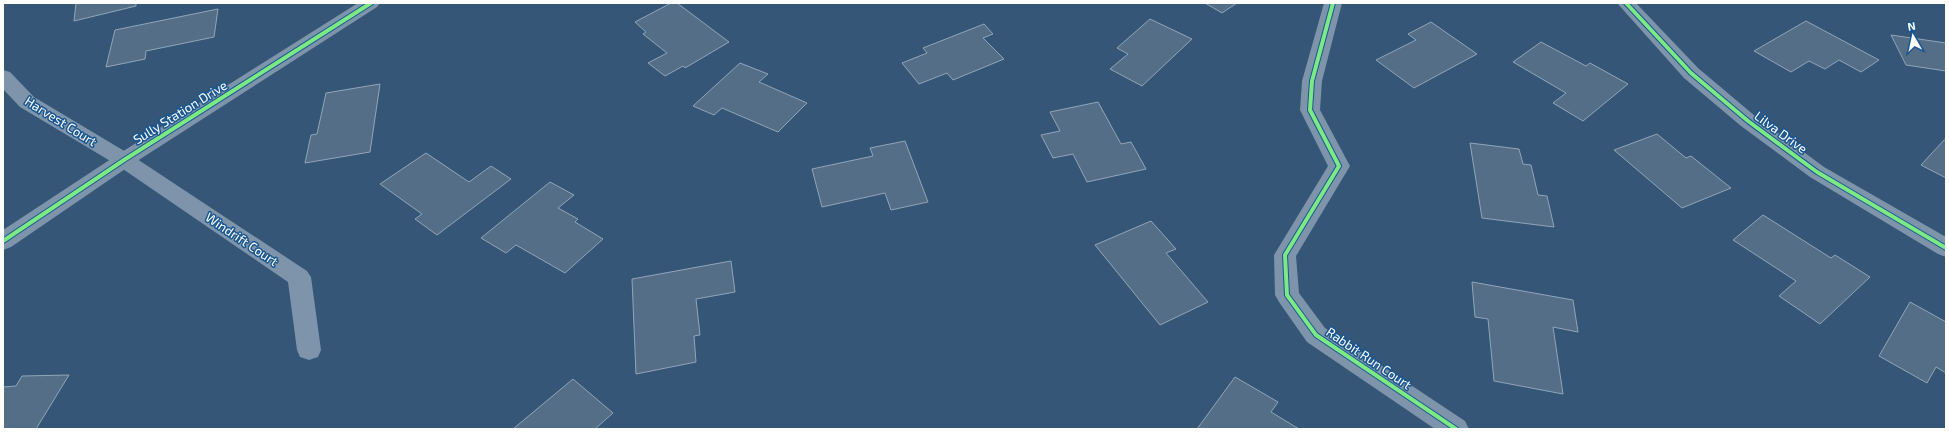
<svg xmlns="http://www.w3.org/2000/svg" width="1949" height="432" font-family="'Exo 2',sans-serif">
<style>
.building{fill:#546e88;stroke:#92a5b8}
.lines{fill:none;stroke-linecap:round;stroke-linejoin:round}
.minor{fill:#7d94aa;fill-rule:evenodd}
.tertiary{fill:#7d94aa;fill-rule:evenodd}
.cycleway-casing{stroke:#1a5792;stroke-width:6}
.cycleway{stroke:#7ce984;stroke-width:4}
.labels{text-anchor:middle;stroke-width:3;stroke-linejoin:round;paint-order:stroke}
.street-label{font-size:13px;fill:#fff;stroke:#1a5792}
</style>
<rect width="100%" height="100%" fill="#355677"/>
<!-- building -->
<path class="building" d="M76,3H136V6L74,21Z
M671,3H677L729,42L685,68L683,66L665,76L648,63L667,53L643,34L646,32L635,22Z
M1205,3H1237L1222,13Z
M218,9L214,37L146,51L145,59L106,67L115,30Z
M1150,19L1192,39L1142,86L1110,69L1128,54L1117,48Z
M1806,21L1879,60L1861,72L1839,60L1825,69L1809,61L1791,72L1754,51Z
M1431,22L1477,54L1414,88L1376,60L1416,40L1408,34Z
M984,24L993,34L983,38L1004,59L953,80L947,73L919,84L902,63L927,53L923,48Z
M1891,35L1946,43V71L1906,65Z
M1541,42L1586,66L1590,63L1628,84L1583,121L1553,103L1566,93L1513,62Z
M740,63L768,74L759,82L807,103L778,132L722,108L714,115L693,106Z
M380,84L370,152L305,163L311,135L317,134L326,93Z
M1098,102L1121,144L1131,142L1146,169L1087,182L1073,154L1053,158L1041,135L1060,131L1050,112Z
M1657,134L1686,158L1691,156L1731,188L1682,208L1614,150Z
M1945,139H1946V178L1921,165Z
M905,141L928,202L891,210L885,193L822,207L812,169L873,156L870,148Z
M1470,143L1519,149L1523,164L1531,165L1538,195L1547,196L1554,227L1482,218Z
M426,153L469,182L491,166L511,179L437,235L415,219L422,214L380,184Z
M550,182L574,195L558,208L578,219L575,222L603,239L565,273L516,245L506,253L481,238Z
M1763,215L1831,258L1835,255L1870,277L1820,324L1779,296L1796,281L1733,240Z
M1151,221L1176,249L1166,253L1208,302L1160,325L1095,245Z
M731,261L735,292L696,299L700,335L694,336L696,362L636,374L632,279Z
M1472,282L1573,300L1578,332L1553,327L1563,394L1494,381L1488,319L1475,317Z
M1910,302L1946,322V373L1936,367L1927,383L1879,356Z
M69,375L36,429H3V387L16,386L22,376Z
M1235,377L1278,402L1271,412L1299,429H1197Z
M573,379L613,413L595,429H513Z"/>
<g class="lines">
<!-- minor -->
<path class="minor" d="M1324,3H1342L1322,81L1320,110L1350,166L1296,256L1299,293L1325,328L1465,421L1469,429H1435L1307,342L1279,302L1275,295L1274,255L1328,166L1300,110L1302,81Z
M1617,3H1636L1698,68L1755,116L1824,167L1946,237V257L1938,254L1810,177L1741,126L1684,78Z
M3,70L10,72L34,97L131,155L307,271L311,277L321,350L318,357L309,360L300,357L297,350L288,282L117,165L20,107L3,89Z"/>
<!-- tertiary -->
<path class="tertiary" d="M358,3H380L377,7L131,165L11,247L3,250V230L117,155Z"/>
<!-- cycleway casing -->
<g class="cycleway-casing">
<path id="cycleway" d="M1333,3L1312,81L1310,110L1339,166L1285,255L1287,295L1316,335L1456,429
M1626,3L1691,73L1748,121L1817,172L1946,248
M3,241L124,160L371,3"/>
</g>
<!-- cycleway -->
<use href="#cycleway" class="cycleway"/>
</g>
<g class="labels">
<!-- street labels -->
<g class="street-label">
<text transform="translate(180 112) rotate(-32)" y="5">Sully Station Drive</text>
<text transform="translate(61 121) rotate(32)" y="5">Harvest Court</text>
<text transform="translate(1781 132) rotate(36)" y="5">Lilva Drive</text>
<text transform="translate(242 239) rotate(34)" y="5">Windrift Court</text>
<text transform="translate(1369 358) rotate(34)" y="5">Rabbit Run Court</text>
</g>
</g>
<!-- border -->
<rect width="1949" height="432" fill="none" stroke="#ffffff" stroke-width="8"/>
<!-- north arrow -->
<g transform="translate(1913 36) rotate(351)" stroke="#1a5792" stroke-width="3" paint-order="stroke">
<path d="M0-3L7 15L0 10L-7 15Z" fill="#ffffff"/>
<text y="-6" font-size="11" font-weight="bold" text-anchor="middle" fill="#ffffff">N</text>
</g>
</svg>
